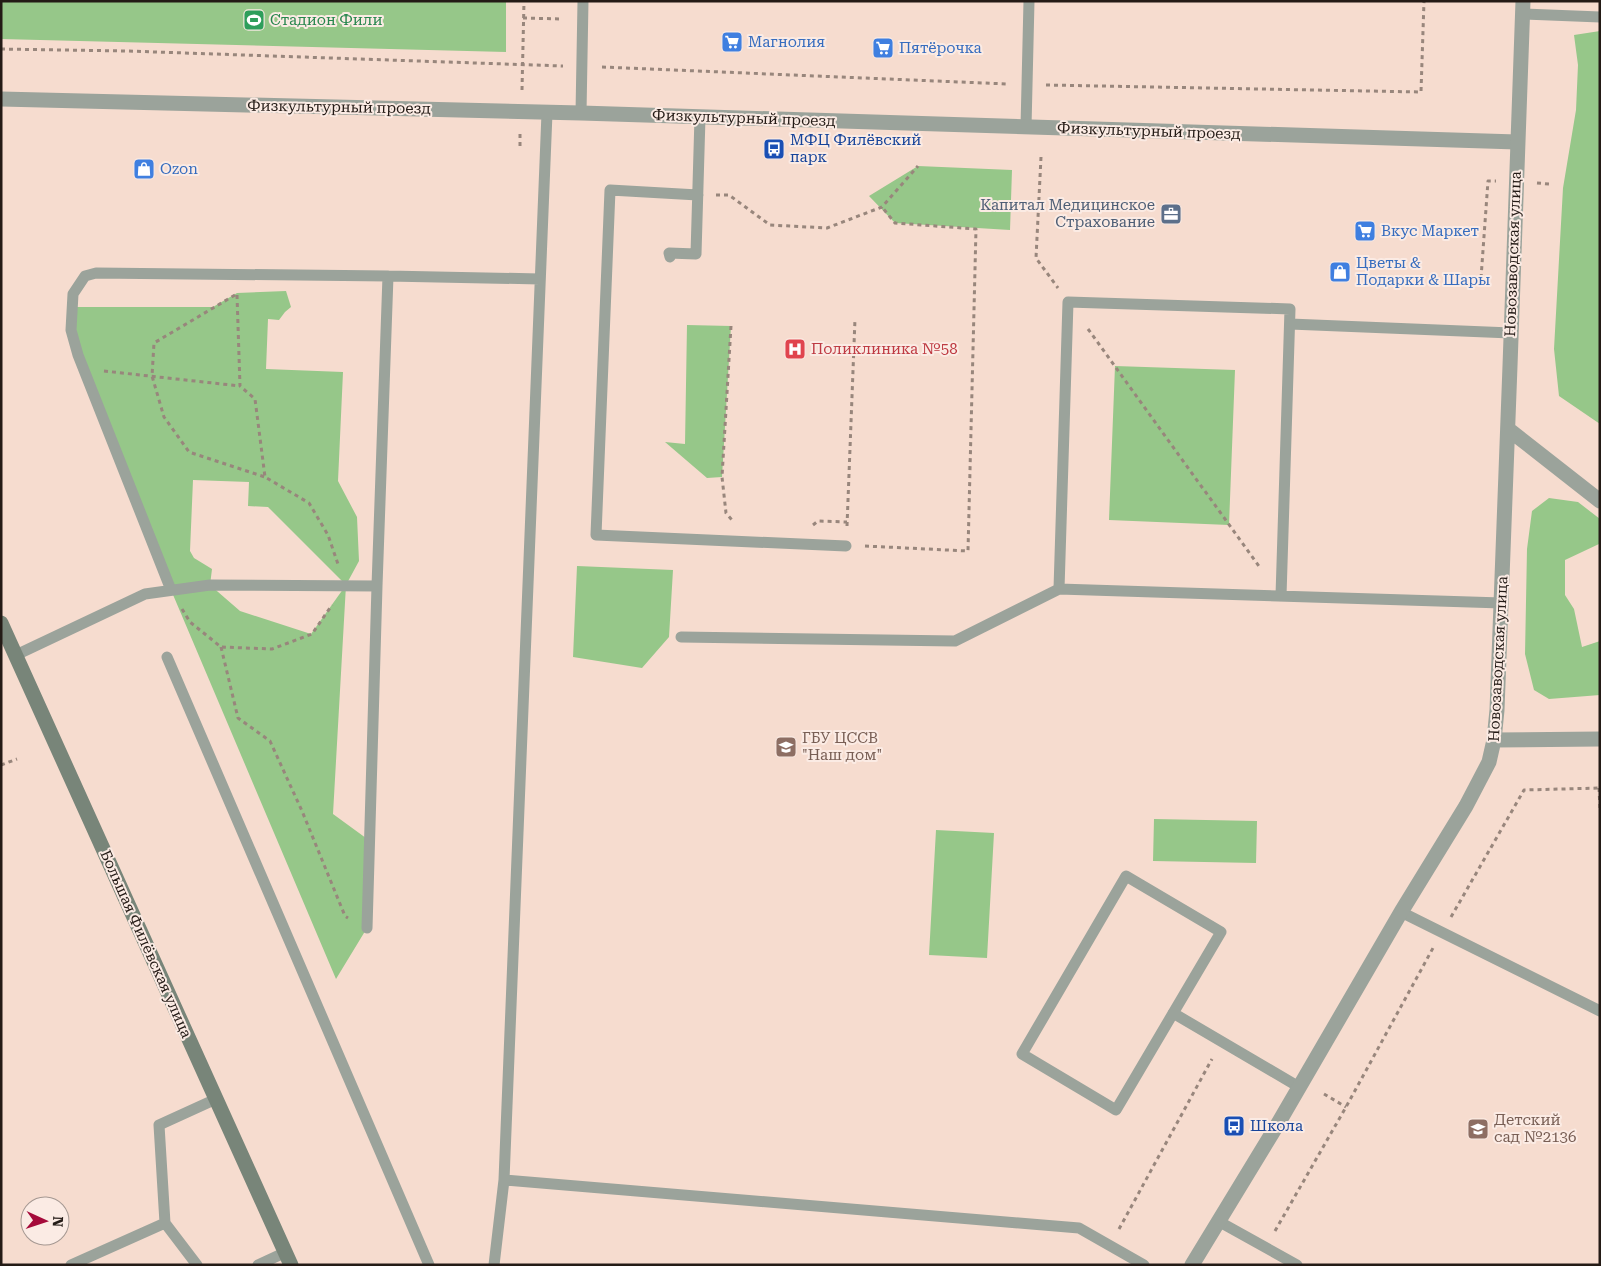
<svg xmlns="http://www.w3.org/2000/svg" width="1601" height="1266" font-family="'Roboto Serif',serif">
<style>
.green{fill:#96c789;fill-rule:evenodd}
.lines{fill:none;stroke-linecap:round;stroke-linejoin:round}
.path{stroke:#98867c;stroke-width:3;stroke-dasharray:4 4;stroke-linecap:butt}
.service{stroke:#9ba39b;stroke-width:11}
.minor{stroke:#9ba39b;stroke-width:15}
.tertiary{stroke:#9ba39b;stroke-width:15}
.secondary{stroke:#788579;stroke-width:15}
.labels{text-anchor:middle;stroke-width:4;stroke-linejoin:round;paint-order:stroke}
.leisure-label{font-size:15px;fill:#27864d;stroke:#fbebe4;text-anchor:start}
.shop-label{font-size:15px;fill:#366cbe;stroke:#fbebe4;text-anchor:start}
.street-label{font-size:15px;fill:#241b16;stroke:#fbebe4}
.transit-label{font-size:15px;fill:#164399;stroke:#fbebe4;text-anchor:start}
.service-label{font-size:15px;fill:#4e5e75;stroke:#fbebe4;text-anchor:end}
.health-label{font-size:15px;fill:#be3a42;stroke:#fbebe4;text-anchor:start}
.education-label{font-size:15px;fill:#785e54;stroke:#fbebe4;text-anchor:start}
</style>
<rect width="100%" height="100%" fill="#f6dccf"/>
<!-- green -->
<path class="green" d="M1,1H506V52L1,39Z
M1600,31V424L1559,396L1554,349L1563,188L1576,110L1578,65L1574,35Z
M918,166L1012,170L1010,230L895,223L869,196Z
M286,291L291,307L285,312L279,320L268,319L266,369L343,372L338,481L357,517L359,561L346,585L333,814L370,841L367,928L336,979L171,590L83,369L72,307H213L237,293ZM193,480L249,482L248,506L268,507L346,585L311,634L240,611L210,585L212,569L194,558L190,551Z
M687,325L731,326L722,477L707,478L665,442L685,444Z
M1115,366L1235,370L1229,525L1109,520Z
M1549,498L1578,502L1600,519L1599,544L1565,560V595L1574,609L1582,647L1600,641V695L1549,699L1534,690L1525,654L1527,549L1532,511Z
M577,566L673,570L669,637L642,668L573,657Z
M1154,819L1257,821L1256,863L1153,861Z
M936,830L994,833L987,958L929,955Z"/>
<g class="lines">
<!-- path -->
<path class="path" d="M523,18L563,19
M1,49L127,51L563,66
M602,67L1007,84
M1046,85L1421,92L1424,1
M522,90L524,1
M520,146V134
M1041,157L1036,258L1058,288
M1537,183L1549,184
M716,195H729L770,225L827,228L882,207L918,166
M1481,278L1488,181H1496
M235,295L154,343L152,376L164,417L189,452L265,477
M237,295L240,386L255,399L265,477L309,503L328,535L339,567
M731,326L722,477L726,513L732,520
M1088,329L1261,569
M104,371L240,386
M813,525L818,521L847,522
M847,526L855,319
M865,546L968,551L976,229L895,223L882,207
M182,609L190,622L221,647L272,649L312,634L332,605
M221,647L238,718L270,741L302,811L345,916L348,918
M1,765L17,759
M1599,788L1600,809
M1451,917L1524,790L1600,788
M1324,1094L1346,1107
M1119,1229L1212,1059
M1275,1231L1346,1107L1433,948"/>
<!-- service -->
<path class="service" d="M1522,14L1600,17
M581,113L583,1
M1026,127L1029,1
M698,195L610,190L596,535L846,546
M670,257L669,253L696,254L700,117
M388,276L540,279
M1290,324L1511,333
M1059,589L1068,302L1290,309L1281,596
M681,637L955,641L1059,589L1502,603
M16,655L145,594L210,585L377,586L388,276L96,273L85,276L73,294L71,330L78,355L171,590
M167,657L429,1265
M1126,876L1221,932L1116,1110L1022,1054Z
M1401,912L1600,1011
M367,928L377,586
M1173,1013L1299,1087
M504,1180L1079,1228L1144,1265
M1218,1221L1297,1265
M165,1223L159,1125L216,1099
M71,1265L165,1223L197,1265
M258,1265L286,1252
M494,1265L504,1180L547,113"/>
<!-- minor -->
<path class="minor" d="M1,99L581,113L1517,142"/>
<!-- tertiary -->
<path class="tertiary" d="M1508,429L1600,501
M1494,740L1600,739
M1192,1265L1279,1122L1401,912L1466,806L1489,762L1494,740L1497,710C1507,474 1514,237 1523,1"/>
<!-- secondary -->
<path class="secondary" d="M1,623L291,1265"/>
</g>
<!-- icons -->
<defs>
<g id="stadium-square" transform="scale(1.125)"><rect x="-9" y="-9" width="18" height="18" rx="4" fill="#2e9e5b" stroke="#fbebe4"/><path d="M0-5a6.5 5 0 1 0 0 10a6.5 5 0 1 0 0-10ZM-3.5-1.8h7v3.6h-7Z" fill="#fff"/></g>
<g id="supermarket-square" transform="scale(1.125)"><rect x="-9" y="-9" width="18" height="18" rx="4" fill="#3f7fe0" stroke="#fbebe4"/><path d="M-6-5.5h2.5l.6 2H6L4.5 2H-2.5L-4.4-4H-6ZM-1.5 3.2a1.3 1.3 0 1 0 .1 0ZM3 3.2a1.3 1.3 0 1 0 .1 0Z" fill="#fff"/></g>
<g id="bus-square" transform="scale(1.125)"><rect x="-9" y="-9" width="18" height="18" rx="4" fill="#1a4fb4" stroke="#fbebe4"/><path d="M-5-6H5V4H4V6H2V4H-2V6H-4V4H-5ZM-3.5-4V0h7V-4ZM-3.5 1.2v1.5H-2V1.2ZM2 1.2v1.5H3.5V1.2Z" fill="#fff"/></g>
<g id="shop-square" transform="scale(1.125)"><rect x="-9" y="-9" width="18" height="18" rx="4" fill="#3f7fe0" stroke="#fbebe4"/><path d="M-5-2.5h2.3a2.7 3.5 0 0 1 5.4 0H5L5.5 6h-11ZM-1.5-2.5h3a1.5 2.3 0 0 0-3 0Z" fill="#fff"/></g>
<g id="office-square" transform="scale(1.125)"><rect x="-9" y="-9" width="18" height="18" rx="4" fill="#5c6f8a" stroke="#fbebe4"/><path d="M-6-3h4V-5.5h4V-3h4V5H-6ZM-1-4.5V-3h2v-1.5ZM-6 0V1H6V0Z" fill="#fff"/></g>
<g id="hospital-square" transform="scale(1.125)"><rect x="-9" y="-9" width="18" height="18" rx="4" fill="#e0444e" stroke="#fbebe4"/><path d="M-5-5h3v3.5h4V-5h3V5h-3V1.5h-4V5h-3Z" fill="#fff"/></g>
<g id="school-square" transform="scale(1.125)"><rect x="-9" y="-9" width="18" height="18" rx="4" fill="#8d6e63" stroke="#fbebe4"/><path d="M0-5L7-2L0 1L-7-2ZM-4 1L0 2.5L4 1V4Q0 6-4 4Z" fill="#fff"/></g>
</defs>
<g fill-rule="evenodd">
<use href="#stadium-square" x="254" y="20"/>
<use href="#supermarket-square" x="732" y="42"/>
<use href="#supermarket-square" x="883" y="48"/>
<use href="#bus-square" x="774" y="149"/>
<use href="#shop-square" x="144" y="169"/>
<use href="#office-square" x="1171" y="214"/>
<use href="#supermarket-square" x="1365" y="231"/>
<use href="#shop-square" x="1340" y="272"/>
<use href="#hospital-square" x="795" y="349"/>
<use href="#school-square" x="786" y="747"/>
<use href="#bus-square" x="1234" y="1126"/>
<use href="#school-square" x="1478" y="1129"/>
</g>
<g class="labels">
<!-- leisure labels -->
<g class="leisure-label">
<text x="270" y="25">Стадион Фили</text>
</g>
<!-- shop labels -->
<g class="shop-label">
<text x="748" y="47">Магнолия</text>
<text x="899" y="53">Пятёрочка</text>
<text x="160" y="174">Ozon</text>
<text x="1381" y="236">Вкус Маркет</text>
<text x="1356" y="268">Цветы &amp;<tspan x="1356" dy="17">Подарки &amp; Шары</tspan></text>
</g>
<!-- street labels -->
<g class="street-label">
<text transform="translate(339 107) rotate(1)" y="5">Физкультурный проезд</text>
<text transform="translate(744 118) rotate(2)" y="5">Физкультурный проезд</text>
<text transform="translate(1149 131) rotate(2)" y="5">Физкультурный проезд</text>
<text transform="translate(1513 254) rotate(-88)" y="5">Новозаводская улица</text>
<text transform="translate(1498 659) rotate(-87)" y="5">Новозаводская улица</text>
<text transform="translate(146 944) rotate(66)" y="5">Большая Филёвская улица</text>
</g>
<!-- transit labels -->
<g class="transit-label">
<text x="790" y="145">МФЦ Филёвский<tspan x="790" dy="17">парк</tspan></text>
<text x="1250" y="1131">Школа</text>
</g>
<!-- service labels -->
<g class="service-label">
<text x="1155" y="210">Капитал Медицинское<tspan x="1155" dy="17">Страхование</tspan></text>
</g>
<!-- health labels -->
<g class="health-label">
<text x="811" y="354">Поликлиника №58</text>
</g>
<!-- education labels -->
<g class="education-label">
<text x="802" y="743">ГБУ ЦССВ<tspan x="802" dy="17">"Наш дом"</tspan></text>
<text x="1494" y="1125">Детский<tspan x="1494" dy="17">сад №2136</tspan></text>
</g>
</g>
<!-- border -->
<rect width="1601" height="1266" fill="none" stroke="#241b16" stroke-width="5"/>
<!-- north arrow -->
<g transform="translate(45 1221) rotate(93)"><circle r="24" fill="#fbebe4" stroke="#a59892"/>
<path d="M0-4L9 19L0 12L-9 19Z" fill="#a50a3a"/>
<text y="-8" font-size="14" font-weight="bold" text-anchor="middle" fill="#241b16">N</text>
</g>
</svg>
